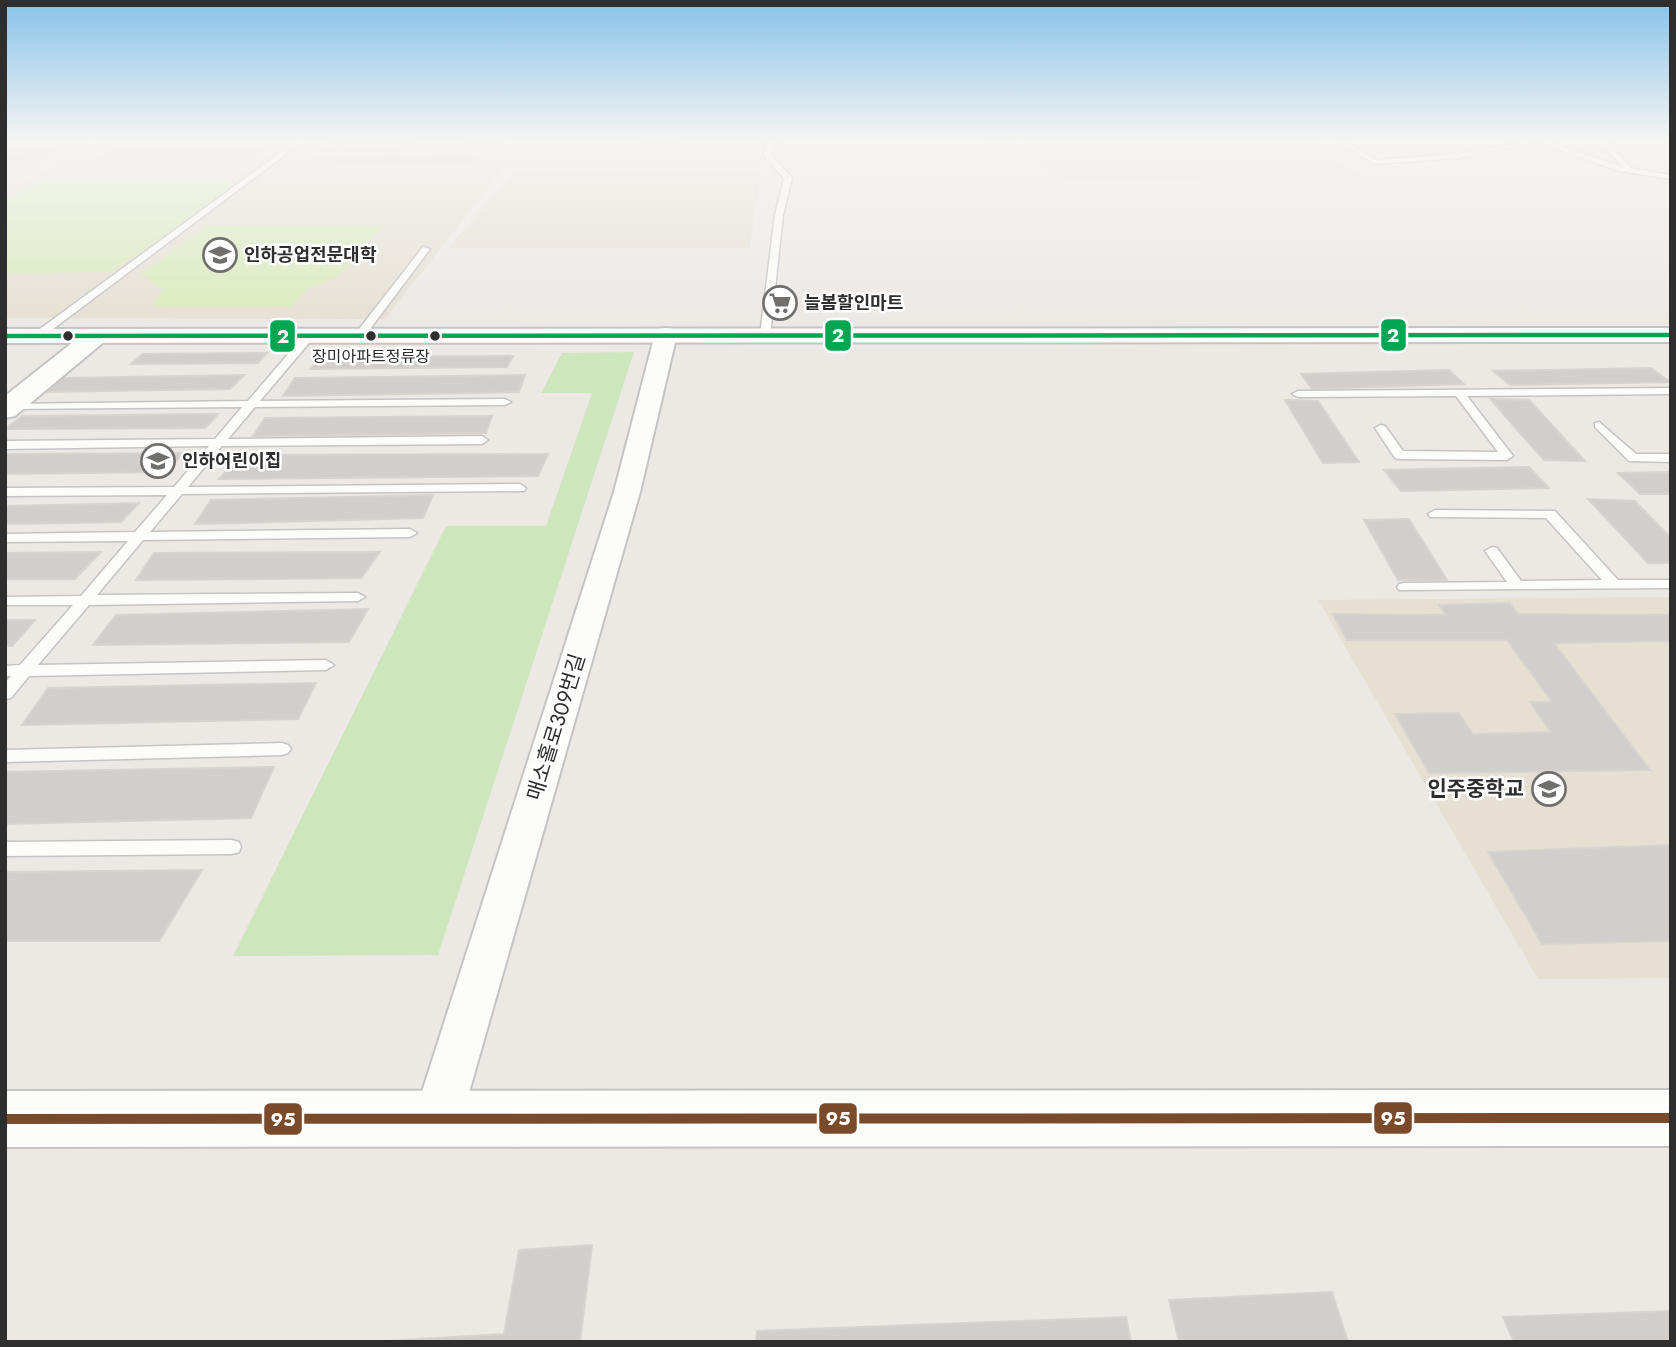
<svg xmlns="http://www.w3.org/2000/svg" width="1676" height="1347" font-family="Jost,'Noto Sans KR',sans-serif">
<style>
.education{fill:#e6e0d3}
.green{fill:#cee6be}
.pitch{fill:#d9eabb}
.building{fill:#d1cecb;stroke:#d7d4d0;stroke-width:2}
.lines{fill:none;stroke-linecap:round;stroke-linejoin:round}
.service-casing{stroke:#c5c4c5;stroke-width:3}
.minor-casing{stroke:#c5c4c5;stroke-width:4}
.tertiary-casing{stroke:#c5c4c5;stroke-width:4}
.secondary-casing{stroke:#c5c4c5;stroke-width:4}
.service{fill:#fcfcfb;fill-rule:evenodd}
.minor{fill:#fcfcfb;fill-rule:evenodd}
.tertiary{fill:#fcfcfb;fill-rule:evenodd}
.secondary{fill:#fcfcfb;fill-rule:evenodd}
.bus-1-casing{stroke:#fff;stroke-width:8}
.bus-2-casing{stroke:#fff;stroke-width:16}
.bus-1{stroke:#00a651;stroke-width:4.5}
.bus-2{stroke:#7a4b2a;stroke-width:10}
.bus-dot{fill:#2e2e2e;stroke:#fff;stroke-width:2.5}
.labels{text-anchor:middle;stroke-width:5;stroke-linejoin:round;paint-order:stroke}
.far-bus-label{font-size:16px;fill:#2e2e2e;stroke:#fff}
.far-poi-label{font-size:18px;font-weight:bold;fill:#2e2e2e;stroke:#fff;text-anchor:start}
.street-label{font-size:21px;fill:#2e2e2e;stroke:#fff}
.poi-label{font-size:21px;font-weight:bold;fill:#2e2e2e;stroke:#fff;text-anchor:end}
.line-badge{stroke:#fff;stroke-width:2.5}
.badge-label{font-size:19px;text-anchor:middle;font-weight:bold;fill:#fff}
</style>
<rect width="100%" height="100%" fill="#ece8e4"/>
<!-- education -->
<path class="education" d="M5,139H91L5,189Z
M96,139H747L772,140L762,154L759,169H503L385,319L5,318V192Z
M973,139H1315L1358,176L1070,180Z
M514,172H760L750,248H448Z
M1671,597V978L1538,979L1318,600Z"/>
<!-- green -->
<path class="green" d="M634,352L438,955L233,956L446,526H546L592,393H541L562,353Z"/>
<!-- pitch -->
<path class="pitch" d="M47,179H233L222,198L110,272L5,273V201Z
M384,225L336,278L307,288L291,307H152L162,290L142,273L206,226Z"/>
<!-- building -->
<path class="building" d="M337,139H413L400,152L321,151Z
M470,139H506L496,151L459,150Z
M647,139H676L674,146H645Z
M5,145H61L66,148L45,159L5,161Z
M125,146L144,148L139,151L198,149L192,152H241L248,148H264L257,152H264L254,159L97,158Z
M479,156L471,164L304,165L316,157Z
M267,353L258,363L131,364L143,354Z
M513,356L507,367L311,369L321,357Z
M1651,368L1670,382L1510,385L1493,371Z
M1449,370L1464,384L1312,389L1301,374Z
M244,375L230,389L45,392L63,378Z
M525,375L519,392L283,396L295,378Z
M1490,399L1529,400L1585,461L1544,460Z
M1285,400L1318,401L1359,462L1323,463Z
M218,414L205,428L5,429L22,416Z
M492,416L486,433L253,436L265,418Z
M183,453L166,472L5,474V454Z
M548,454L538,476L219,479L240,455Z
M1529,467L1549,488L1401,491L1384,470Z
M1671,472V494H1640L1618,473Z
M433,495L423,518L195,524L211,500Z
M1588,499L1635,501L1671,538V563H1648Z
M139,503L121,522L5,524V506Z
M1409,519L1447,580H1398L1364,520Z
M101,552L75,579H5V553Z
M380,552L361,578L136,580L154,553Z
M1510,603L1518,614L1671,615V641L1554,643L1650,770L1429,773L1395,714L1459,713L1473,734L1551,732L1530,702H1552L1507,640H1347L1333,614L1446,615L1439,605Z
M368,609L349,642L93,645L116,615Z
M5,620H35L12,646H5Z
M316,683L298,719L22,725L48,688Z
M274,767L251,818L5,824V772Z
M1671,845V941L1542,944L1488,852Z
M202,870L159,941H5V872Z
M592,1245L580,1342H369L504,1334L519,1250Z
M1332,1292L1348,1342H1179L1169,1300Z
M1671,1311V1342H1514L1503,1317Z
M1126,1317L1131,1342H756L757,1331Z"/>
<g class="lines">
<!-- service casing -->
<g class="service-casing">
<path id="service" d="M299,139H306L41,338H33V334Z
M778,139H786L774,146L771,155L792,178L783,215L770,335L765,338L760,335L775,215L784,178L763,155L768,145Z
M1334,139H1341L1376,160L1460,154L1541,139L1623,167L1596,139H1603L1633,169L1671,175V179L1619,171L1538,142L1460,158L1375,164Z
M423,247L430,249L364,337H356V333Z
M310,332L314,333V337L260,401L505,399L511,402L505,405L255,407L228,439L482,436L488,440L482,444L222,446L188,487L520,484L526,488L524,491L182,494L150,532L410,529L417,533L410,537L143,540L97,595L358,593L365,597L358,601L89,605L38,665L326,660L334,665L326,670L29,676L11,698L5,699V683L11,676H5V666L20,665L73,605H5V597L81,596L128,541L5,542V534L135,532L167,495L5,496V488L174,487L209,446L5,449V441L215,439L242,407L10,409L5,407L6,404L248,401L306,333Z
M1671,388V394L1467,396L1513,456L1507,460L1399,459L1395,458L1375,428L1381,425L1385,426L1403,451L1498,452L1456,396L1298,397L1292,394L1298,391Z
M1599,422L1636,454H1671V462L1629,461L1595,427V423Z
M1435,510L1555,511L1618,580H1671V588L1399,590L1397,587L1399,584L1404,583L1507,582L1485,551L1492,547L1497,548L1521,581L1602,580L1546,518L1430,517L1428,514Z
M282,743L288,745L291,749L288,753L282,755L5,762V750Z
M232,840L239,842L241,847L239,852L232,854L5,856V842Z"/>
</g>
<!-- minor casing -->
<g class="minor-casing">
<path id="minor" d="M666,328L674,329L677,334L640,492L462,1117L455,1134L438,1141L421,1134L414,1117L614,492L655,334L658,329Z"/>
</g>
<!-- tertiary casing -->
<g class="tertiary-casing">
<path id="tertiary" d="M96,329L105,331L108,336L105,341L15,416L5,418V396L87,331Z"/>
</g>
<!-- secondary casing -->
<g class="secondary-casing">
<path id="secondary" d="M1671,328V342L5,343V329Z
M1671,1090V1146L5,1147V1091Z"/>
</g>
<!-- service -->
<use href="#service" class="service"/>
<!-- minor -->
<use href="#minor" class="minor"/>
<!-- tertiary -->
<use href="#tertiary" class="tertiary"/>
<!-- secondary -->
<use href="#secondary" class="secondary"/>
<!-- bus-1 casing -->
<g class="bus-1-casing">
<path id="bus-1" d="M5,336L1671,335"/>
</g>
<!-- bus-2 casing -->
<g class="bus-2-casing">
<path id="bus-2" d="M5,1119L1671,1118"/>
</g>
<!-- bus-1 -->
<use href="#bus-1" class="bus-1"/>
<!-- bus-2 -->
<use href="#bus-2" class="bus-2"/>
</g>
<!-- sky -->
<linearGradient id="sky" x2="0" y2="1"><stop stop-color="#88c2ea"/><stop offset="0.43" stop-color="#f6f5f3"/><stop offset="1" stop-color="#f6f5f3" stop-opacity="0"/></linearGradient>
<rect width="1676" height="327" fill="url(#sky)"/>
<!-- icons -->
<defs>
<g id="university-ring" transform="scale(1.75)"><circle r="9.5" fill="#fff" stroke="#706f6e" stroke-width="1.5"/><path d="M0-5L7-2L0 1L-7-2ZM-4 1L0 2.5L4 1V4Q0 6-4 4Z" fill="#706f6e"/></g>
<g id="supermarket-ring" transform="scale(1.75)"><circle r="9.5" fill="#fff" stroke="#706f6e" stroke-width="1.5"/><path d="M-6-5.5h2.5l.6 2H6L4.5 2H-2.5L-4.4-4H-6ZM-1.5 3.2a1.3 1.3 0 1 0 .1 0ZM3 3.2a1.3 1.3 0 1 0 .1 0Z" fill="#706f6e"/></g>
<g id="school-ring" transform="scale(1.75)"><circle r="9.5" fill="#fff" stroke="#706f6e" stroke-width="1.5"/><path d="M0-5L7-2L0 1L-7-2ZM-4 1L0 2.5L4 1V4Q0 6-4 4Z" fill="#706f6e"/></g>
</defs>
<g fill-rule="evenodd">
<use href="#university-ring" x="220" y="255"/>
<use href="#supermarket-ring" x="780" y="303"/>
<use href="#school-ring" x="158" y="461"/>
<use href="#school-ring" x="1549" y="789"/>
</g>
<!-- markers -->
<g class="bus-dot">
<circle cx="68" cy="336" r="6"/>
<circle cx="371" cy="336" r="6"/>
<circle cx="435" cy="336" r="6"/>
</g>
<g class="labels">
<!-- far-bus labels -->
<g class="far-bus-label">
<text x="371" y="362">장미아파트정류장</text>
</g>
<!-- far-poi labels -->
<g class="far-poi-label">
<text x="244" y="261">인하공업전문대학</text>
<text x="804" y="309">늘봄할인마트</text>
<text x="182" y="467">인하어린이집</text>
</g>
<!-- street labels -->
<g class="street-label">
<text transform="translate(556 727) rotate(-73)" y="7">매소홀로309번길</text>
</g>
<!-- poi labels -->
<g class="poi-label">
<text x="1524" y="796">인주중학교</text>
</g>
</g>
<g class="line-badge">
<rect x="1380" y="318" width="27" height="34" rx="7" fill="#00a651"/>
<rect x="824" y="319" width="28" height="33" rx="7" fill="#00a651"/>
<rect x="269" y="319" width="27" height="34" rx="7" fill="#00a651"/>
<rect x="1373" y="1101" width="40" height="34" rx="7" fill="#7a4b2a"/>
<rect x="818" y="1102" width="40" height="33" rx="7" fill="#7a4b2a"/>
<rect x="263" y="1102" width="40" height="34" rx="7" fill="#7a4b2a"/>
</g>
<g class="badge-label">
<text x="1393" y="342">2</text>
<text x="838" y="342">2</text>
<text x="283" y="343">2</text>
<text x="1393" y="1125">95</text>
<text x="838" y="1125">95</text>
<text x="283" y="1126">95</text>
</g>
<!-- border -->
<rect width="1676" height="1347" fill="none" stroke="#2e2e2e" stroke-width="14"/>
</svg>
